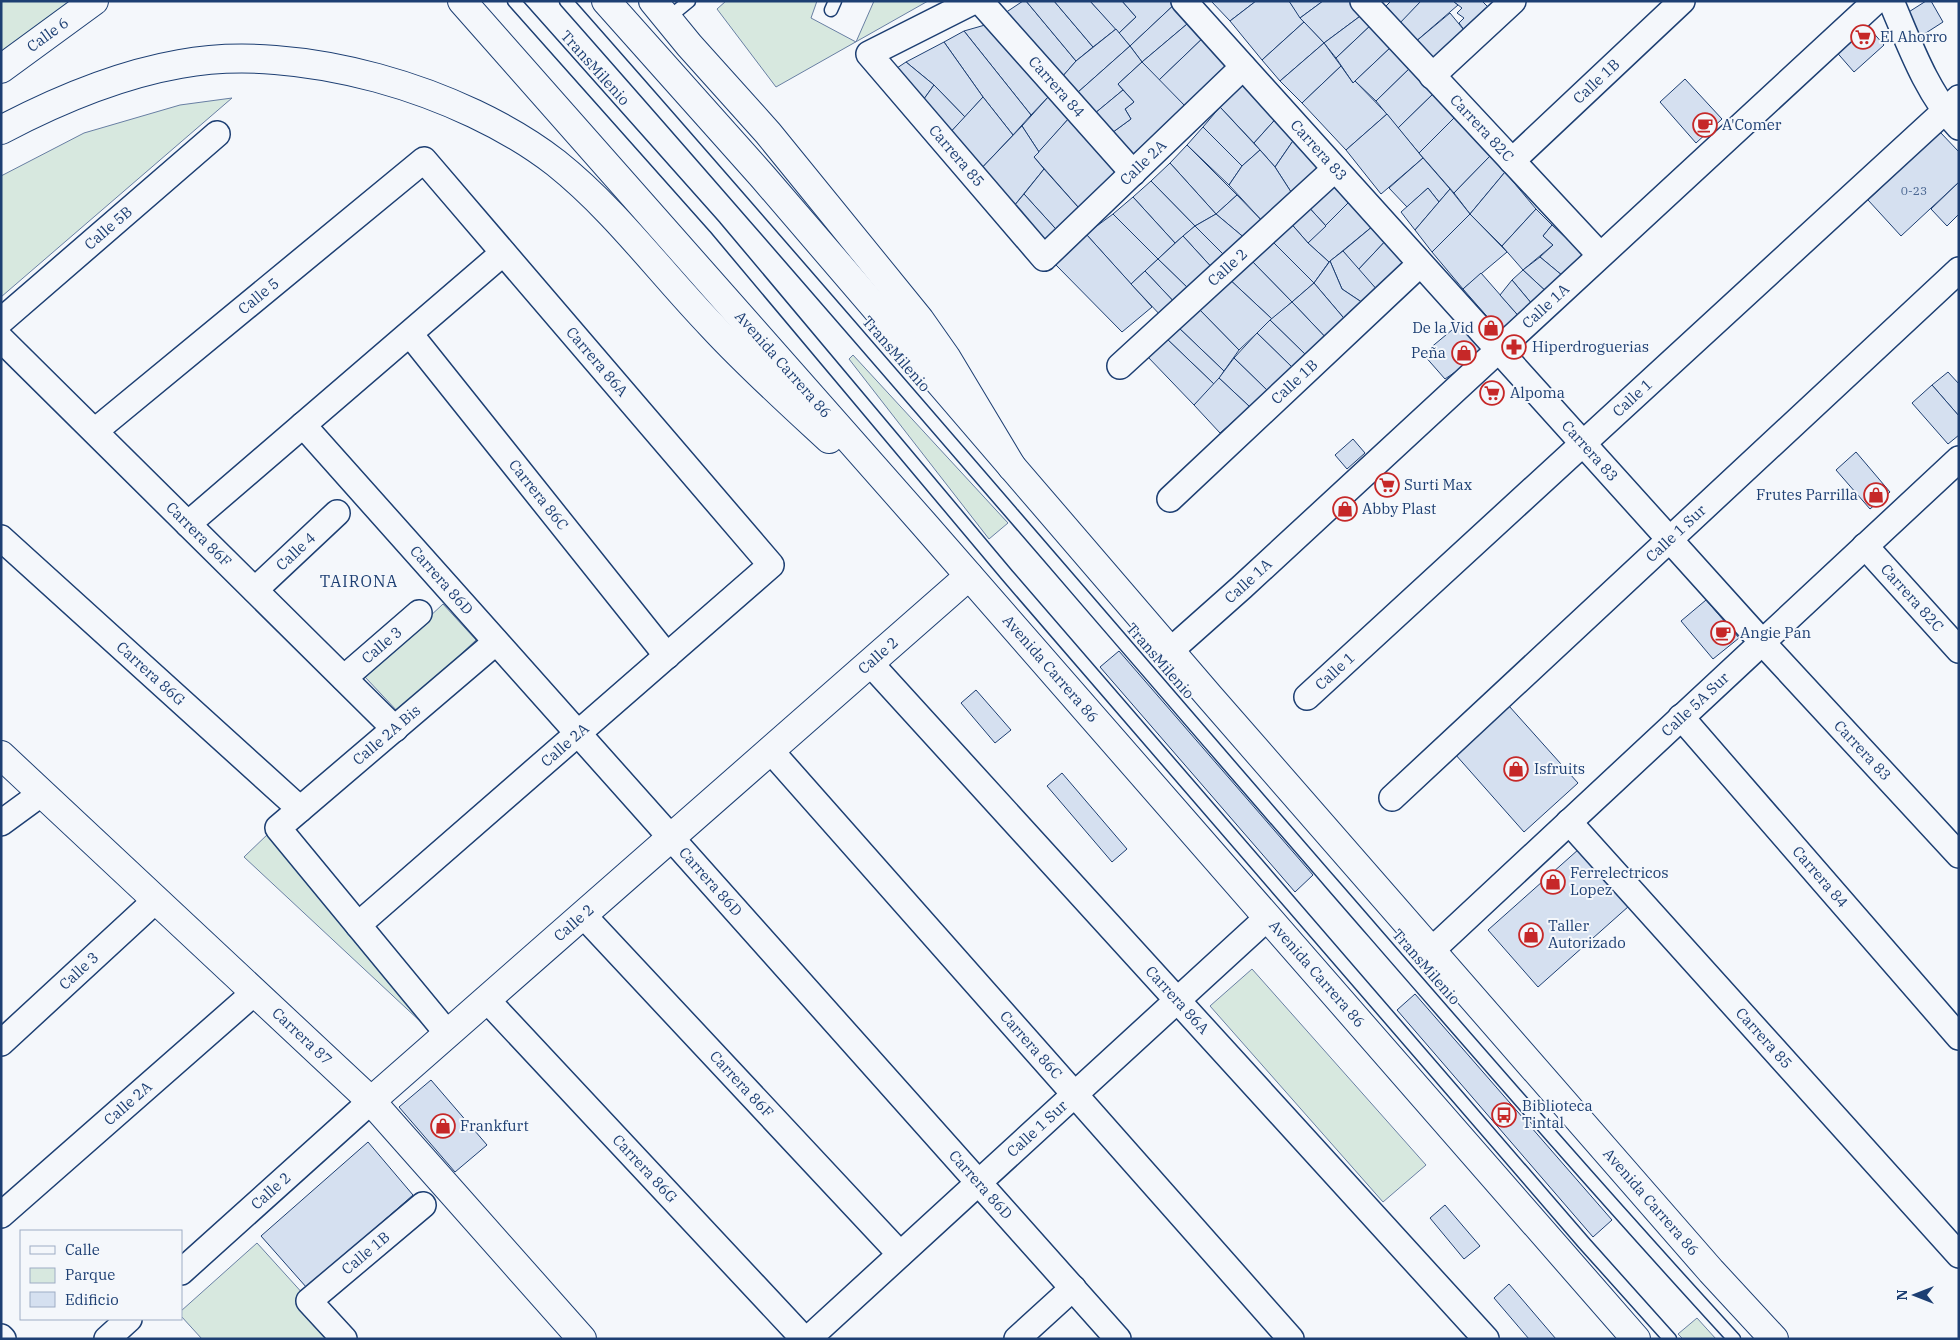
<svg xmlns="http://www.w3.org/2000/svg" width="1960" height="1340" font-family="'IBM Plex Serif',serif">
<rect width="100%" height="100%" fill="#f4f7fb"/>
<g fill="#d7e8df" stroke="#687fa3">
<path d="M1 1H72L1 52Z"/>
<path d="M726 1H817L811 18 856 42 874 1H928L776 87 717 9Z"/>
<path d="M232 98 203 123 1 297V176L84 133 180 105Z"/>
<path d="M853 355 1008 523 989 539 849 359Z"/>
<path d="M443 604 476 640 399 713 365 677Z"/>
<path d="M270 832 422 1023 244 857Z"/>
<path d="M1252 969 1426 1165 1383 1202 1210 1006Z"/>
<path d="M257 1243 344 1339H202L181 1316V1311Z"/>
<path d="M1697 1318 1716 1339H1683L1678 1334Z"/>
</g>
<g fill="#d5e0f0" stroke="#1d3f73">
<path d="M1023 1H1026L1076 61 1062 77 1002 15Z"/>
<path d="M1026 1H1054L1093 47 1076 61Z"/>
<path d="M1054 1H1090L1116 29 1093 47Z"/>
<path d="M1090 1H1122L1136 17 1119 33Z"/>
<path d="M1122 1H1178L1130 46 1119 33 1136 17Z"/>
<path d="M1178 1 1193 19 1142 62 1130 46Z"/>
<path d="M1211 1H1256L1230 21Z"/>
<path d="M1256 1H1289L1304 22 1262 60 1230 21Z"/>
<path d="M1289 1H1323L1300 18Z"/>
<path d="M1323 1H1352L1363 14 1324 43 1300 18Z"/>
<path d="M1391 1H1421L1401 23 1386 6Z"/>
<path d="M1421 1H1453L1458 5 1414 43 1397 26Z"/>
<path d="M1453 1H1482L1492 11 1468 35 1459 23 1464 18 1457 13 1462 8Z"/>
<path d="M1926 1H1931L1943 22 1918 38 1904 15Z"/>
<path d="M1450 13 1468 35 1434 69 1414 43Z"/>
<path d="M1363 14 1372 24 1336 58 1324 43Z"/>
<path d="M1193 19 1206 35 1158 81 1142 62Z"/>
<path d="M1863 21 1884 45 1854 72 1833 48Z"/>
<path d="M1304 22 1324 43 1280 81 1262 60Z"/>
<path d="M1372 24 1391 47 1353 83 1336 58Z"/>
<path d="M985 25 1050 95 1031 115 964 31Z"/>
<path d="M1116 29 1130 46 1077 93 1062 77 1076 61Z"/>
<path d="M964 31 1031 115 1013 135 983 97 944 42Z"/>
<path d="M1206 35 1232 62 1188 109 1158 81Z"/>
<path d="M944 42 983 97 965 117 934 85 906 62Z"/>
<path d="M1324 43 1341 66 1302 103 1280 81Z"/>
<path d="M1130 46 1142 62 1118 84 1123 90 1094 114 1077 93Z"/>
<path d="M1391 47 1411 67 1376 101 1355 81Z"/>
<path d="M906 62 934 85 921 103 891 72Z"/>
<path d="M1142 62 1188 109 1138 168 1109 135 1131 119 1125 109 1134 102 1118 84Z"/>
<path d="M1341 66 1353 83 1355 81 1387 114 1346 150 1302 103Z"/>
<path d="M1411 67 1434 93 1398 128 1376 101Z"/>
<path d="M1685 79 1722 119 1696 143 1660 102Z"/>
<path d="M1247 80 1281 113 1254 143 1220 107Z"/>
<path d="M934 85 965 117 946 137 921 103Z"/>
<path d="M1123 90 1134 102 1125 109 1131 119 1109 135 1094 114Z"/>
<path d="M1434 93 1456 116 1419 153 1398 128Z"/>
<path d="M1050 95 1070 117 1039 152 1022 126Z"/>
<path d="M983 97 1013 135 976 174 946 137Z"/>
<path d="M1220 107 1260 150 1242 166 1203 127Z"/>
<path d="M1281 113 1297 135 1275 167 1254 143Z"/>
<path d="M1387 114 1423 158 1381 194 1346 150Z"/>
<path d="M1456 116 1490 156 1454 193 1419 153Z"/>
<path d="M1070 117 1093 137 1089 143 1122 177 1086 216 1034 157Z"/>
<path d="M1022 126 1039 152 1034 157 1044 169 1009 212 976 174Z"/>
<path d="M1203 127 1242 166 1229 185 1187 145Z"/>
<path d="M1940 132 1959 152V182L1901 236 1868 200Z"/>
<path d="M1297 135 1325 165 1293 195 1275 167Z"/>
<path d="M1187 145 1237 195 1216 214 1170 163Z"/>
<path d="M1260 150 1275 167 1293 195 1265 224 1229 185 1242 166Z"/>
<path d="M1490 156 1505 172 1470 214 1454 193Z"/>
<path d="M1423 158 1450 189 1439 202 1428 188 1407 207 1389 188Z"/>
<path d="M1170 163 1216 214 1195 226 1151 181Z"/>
<path d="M1044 169 1086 216 1064 238 1024 194Z"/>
<path d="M1505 172 1536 209 1502 246 1470 214Z"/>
<path d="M1338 175 1356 195 1326 226 1304 202Z"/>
<path d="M1151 181 1195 226 1175 243 1133 197Z"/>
<path d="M1959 182V214L1947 226 1931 209Z"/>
<path d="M1428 188 1439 202 1415 230 1401 212Z"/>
<path d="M1450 189 1470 214 1432 252 1415 230Z"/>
<path d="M1024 194 1064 238 1045 254 1009 212Z"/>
<path d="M1237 195 1265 224 1247 240 1216 214Z"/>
<path d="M1356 195 1379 221 1329 262 1308 243Z"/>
<path d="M1133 197 1175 243 1158 259 1113 214Z"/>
<path d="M1304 202 1326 226 1308 243 1288 220Z"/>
<path d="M1536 209 1552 225 1543 236 1553 245 1523 270 1502 246Z"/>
<path d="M1113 214 1158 259 1131 284 1086 234Z"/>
<path d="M1216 214 1247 240 1227 258 1195 226Z"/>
<path d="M1470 214 1507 252 1463 289 1432 252Z"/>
<path d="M1288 220 1308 243 1329 262 1314 283 1269 238Z"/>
<path d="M1379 221 1391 235 1358 270 1343 251Z"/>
<path d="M1552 225 1592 262 1569 281 1540 257 1553 245 1543 236Z"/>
<path d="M1195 226 1227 258 1215 271 1183 236Z"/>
<path d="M1086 234 1152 307 1122 332 1055 264Z"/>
<path d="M1391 235 1414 259 1379 292 1358 270Z"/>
<path d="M1183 236 1215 271 1192 292 1158 259Z"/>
<path d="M1269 238 1314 283 1292 302 1249 258Z"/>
<path d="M1343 251 1379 292 1369 307 1342 289 1330 261Z"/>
<path d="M1540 257 1569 281 1550 295 1523 270Z"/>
<path d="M1249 258 1292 302 1272 319 1227 277Z"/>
<path d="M1158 259 1192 292 1177 305 1145 271Z"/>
<path d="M1330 261 1342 289 1369 307 1348 323 1314 283Z"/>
<path d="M1523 270 1550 295 1537 310 1512 280Z"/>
<path d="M1145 271 1177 305 1163 318 1131 284Z"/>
<path d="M1481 273 1523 321 1505 337 1463 289Z"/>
<path d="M1227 277 1272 319 1239 350 1197 307Z"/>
<path d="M1512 280 1537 310 1523 321 1500 295Z"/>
<path d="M1314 283 1348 323 1329 341 1292 302Z"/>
<path d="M1292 302 1329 341 1308 357 1270 320Z"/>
<path d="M1197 307 1239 350 1224 371 1179 328Z"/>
<path d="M1270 320 1308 357 1294 369 1257 333Z"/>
<path d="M1464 320 1486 347 1474 359 1445 379 1423 354Z"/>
<path d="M1179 328 1224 371 1215 385 1166 338Z"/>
<path d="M1257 333 1294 369 1269 392 1234 358Z"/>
<path d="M1166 338 1215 385 1194 405 1146 355Z"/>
<path d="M1234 358 1269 392 1250 407 1219 378Z"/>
<path d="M1948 372 1959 384V416L1932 385Z"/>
<path d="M1219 378 1250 407 1220 433 1194 405Z"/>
<path d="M1932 385 1959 416V435L1948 444 1912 403Z"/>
<path d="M1353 439 1365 453 1347 469 1335 455Z"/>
<path d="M1856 452 1890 492 1870 509 1836 470Z"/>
<path d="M1706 600 1739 638 1713 659 1681 621Z"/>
<path d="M1119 651 1313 875 1295 892 1100 667Z"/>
<path d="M976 690 1011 730 995 743 961 703Z"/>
<path d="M1509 706 1578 783 1524 832 1455 754Z"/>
<path d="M1062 773 1127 849 1112 862 1047 786Z"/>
<path d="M1579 849 1629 906 1538 987 1488 930Z"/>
<path d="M1415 994 1612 1220 1593 1237 1397 1010Z"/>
<path d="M431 1080 487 1145 455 1172 399 1107Z"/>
<path d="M368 1142 413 1195 307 1288 261 1236Z"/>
<path d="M1445 1205 1480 1246 1464 1259 1430 1218Z"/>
<path d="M1509 1284 1556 1339H1529L1494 1298Z"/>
</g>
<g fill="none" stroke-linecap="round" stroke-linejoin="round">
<g stroke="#1d3f73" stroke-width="15">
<g id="service">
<path d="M514 1 715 227 1007 575 1584 1243 1670 1339"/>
<path d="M566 1C824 293 1077 590 1332 884 1465 1037 1597 1190 1734 1339"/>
<path d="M831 10 835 1"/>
<path d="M667 19 689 1"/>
</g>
</g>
<g stroke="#1d3f73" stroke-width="28">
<g id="minor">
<path id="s1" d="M974 1 869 54 1044 258 1243 67"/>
<path id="s2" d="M980 1 1133 173"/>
<path id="s3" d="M1184 1 1762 642 1959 855"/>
<path id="s4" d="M1363 1 1600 255"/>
<path d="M1891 1C1909 43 1927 94 1959 127"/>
<path d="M1432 76 1513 1"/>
<path id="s5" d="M1512 161 1682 1"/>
<path id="s6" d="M1 321 217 134"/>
<path id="s7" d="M410 334 667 656"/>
<path id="s8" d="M1 339 395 729"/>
<path id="s9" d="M1120 366 1335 169"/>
<path id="s10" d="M303 425 1118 1339"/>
<path id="s11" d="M95 431 424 160 771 565 358 925"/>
<path id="s12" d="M1170 499 1420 264"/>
<path d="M188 524 503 253"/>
<path id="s13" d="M1 538 300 809"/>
<path id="s14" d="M1865 546 1959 650"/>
<path id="s15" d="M255 590 337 513"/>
<path id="s16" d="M1170 651 1242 587 1876 1"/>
<path id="s17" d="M870 663 1486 1339"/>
<path id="s18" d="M344 678 419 613"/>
<path id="s19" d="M1307 697 1959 98"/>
<path id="s20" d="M1681 717 1959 1037"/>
<path id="s21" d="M770 750 1291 1339"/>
<path id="s22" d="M1392 798 1959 270"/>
<path id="s23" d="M1569 822 1959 1255"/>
<path d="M1 823 42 793"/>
<path id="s24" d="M583 915 900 1254"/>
<path id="s25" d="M1432 950 1959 459"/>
<path id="s26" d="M487 1000 804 1339"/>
<path id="s27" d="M448 1034 278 828 496 642"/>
<path id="s28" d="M1 1043 156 900"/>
<path id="s29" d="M1 1215 255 992"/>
<path id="s30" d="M181 1272 371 1101"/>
<path d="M1 1337 3 1339"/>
<path d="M107 1339 129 1319"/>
<path id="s31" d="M344 1339 309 1301 423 1205"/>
<path id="s32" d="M808 1339 1267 918"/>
<path d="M1017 1339 1073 1288"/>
</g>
</g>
<g stroke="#1d3f73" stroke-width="30">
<g id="tertiary">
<path id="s33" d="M1 69 94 1"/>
<path id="s34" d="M1 755 371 1101 582 1339"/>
<path id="s35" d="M371 1101 969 576"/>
</g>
</g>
<g stroke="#1d3f73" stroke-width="30">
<g id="primary">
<path id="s36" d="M462 1 923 523 1636 1339"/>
<path id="s37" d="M606 1 763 177 1209 696 1711 1271 1774 1339"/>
<path d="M1 130C58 100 117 75 180 64 298 42 462 90 556 163 615 210 660 272 712 326 749 366 789 402 829 439"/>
</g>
</g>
<g stroke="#1d3f73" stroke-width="30">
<path id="trunk" d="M653 1 689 45 768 133 920 320 946 357 1012 467"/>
</g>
<use href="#service" stroke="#f4f7fb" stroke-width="12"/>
<use href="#minor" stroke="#f4f7fb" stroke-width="25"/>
<use href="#tertiary" stroke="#f4f7fb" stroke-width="28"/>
<use href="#primary" stroke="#f4f7fb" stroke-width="28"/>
<use href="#trunk" stroke="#f4f7fb" stroke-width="28"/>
</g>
<defs>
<g id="supermarket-ring" transform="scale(1.25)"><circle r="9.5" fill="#f4f7fb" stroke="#c62828" stroke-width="1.5"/><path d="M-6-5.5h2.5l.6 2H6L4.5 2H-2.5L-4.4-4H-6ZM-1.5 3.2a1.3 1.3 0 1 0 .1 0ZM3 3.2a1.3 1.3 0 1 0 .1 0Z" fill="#c62828"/></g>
<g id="cafe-ring" transform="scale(1.25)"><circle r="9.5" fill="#f4f7fb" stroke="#c62828" stroke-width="1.5"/><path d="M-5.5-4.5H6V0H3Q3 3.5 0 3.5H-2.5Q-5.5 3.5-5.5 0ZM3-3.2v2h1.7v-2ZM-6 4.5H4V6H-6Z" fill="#c62828"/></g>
<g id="shop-ring" transform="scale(1.25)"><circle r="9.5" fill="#f4f7fb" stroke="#c62828" stroke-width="1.5"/><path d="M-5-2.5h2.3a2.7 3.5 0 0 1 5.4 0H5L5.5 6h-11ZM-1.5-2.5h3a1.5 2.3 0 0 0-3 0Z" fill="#c62828"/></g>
<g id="pharmacy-ring" transform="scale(1.25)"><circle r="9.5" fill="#f4f7fb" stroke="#c62828" stroke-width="1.5"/><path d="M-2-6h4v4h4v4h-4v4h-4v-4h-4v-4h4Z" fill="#c62828"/></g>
<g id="bus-ring" transform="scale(1.25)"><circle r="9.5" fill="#f4f7fb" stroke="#c62828" stroke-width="1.5"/><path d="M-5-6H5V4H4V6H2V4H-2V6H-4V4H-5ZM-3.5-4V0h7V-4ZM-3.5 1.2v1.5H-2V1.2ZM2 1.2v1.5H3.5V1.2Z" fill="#c62828"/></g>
</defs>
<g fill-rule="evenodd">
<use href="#supermarket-ring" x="1863" y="37"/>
<use href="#cafe-ring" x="1705" y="125"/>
<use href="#shop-ring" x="1491" y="328"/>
<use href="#pharmacy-ring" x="1514" y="347"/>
<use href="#shop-ring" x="1464" y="353"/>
<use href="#supermarket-ring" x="1492" y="393"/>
<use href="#supermarket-ring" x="1387" y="485"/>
<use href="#shop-ring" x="1876" y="495"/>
<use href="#shop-ring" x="1345" y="509"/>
<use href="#cafe-ring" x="1723" y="633"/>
<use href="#shop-ring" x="1516" y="769"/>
<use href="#shop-ring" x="1553" y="882"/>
<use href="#shop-ring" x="1531" y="935"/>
<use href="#bus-ring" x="1504" y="1115"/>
<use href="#shop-ring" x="443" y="1126"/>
</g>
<g text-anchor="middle" stroke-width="4" stroke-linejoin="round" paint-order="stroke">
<g font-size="12" fill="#4b6792">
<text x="1914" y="195">0-23</text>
</g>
<g font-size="15" fill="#1d3f73" stroke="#f4f7fb">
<text dy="5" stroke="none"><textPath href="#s33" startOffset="58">Calle 6</textPath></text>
<text transform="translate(595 68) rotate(48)" y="5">TransMilenio</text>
<text dy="5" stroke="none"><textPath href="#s5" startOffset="116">Calle 1B</textPath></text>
<text dy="5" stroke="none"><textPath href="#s2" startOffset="115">Carrera 84</textPath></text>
<text dy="5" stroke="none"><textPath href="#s4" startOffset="174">Carrera 82C</textPath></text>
<text dy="5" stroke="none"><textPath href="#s3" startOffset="201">Carrera 83</textPath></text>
<text dy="5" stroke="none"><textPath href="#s1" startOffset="252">Carrera 85</textPath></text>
<text dy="5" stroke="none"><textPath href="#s1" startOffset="524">Calle 2A</textPath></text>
<text dy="5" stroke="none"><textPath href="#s6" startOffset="142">Calle 5B</textPath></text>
<text dy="5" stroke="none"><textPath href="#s9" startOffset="146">Calle 2</textPath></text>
<text dy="5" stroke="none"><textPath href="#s11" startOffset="212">Calle 5</textPath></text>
<text dy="5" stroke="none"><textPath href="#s16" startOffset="510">Calle 1A</textPath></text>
<text transform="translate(896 354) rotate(49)" y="5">TransMilenio</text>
<text dy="5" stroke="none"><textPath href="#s11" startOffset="692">Carrera 86A</textPath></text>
<text dy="5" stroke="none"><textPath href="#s36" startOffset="485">Avenida Carrera 86</textPath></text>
<text dy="5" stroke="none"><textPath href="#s12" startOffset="171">Calle 1B</textPath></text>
<text dy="5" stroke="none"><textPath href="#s19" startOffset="442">Calle 1</textPath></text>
<text dy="5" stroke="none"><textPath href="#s3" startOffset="606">Carrera 83</textPath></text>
<text dy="5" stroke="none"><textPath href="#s7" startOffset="206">Carrera 86C</textPath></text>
<text dy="5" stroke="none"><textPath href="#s8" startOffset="278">Carrera 86F</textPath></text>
<text dy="5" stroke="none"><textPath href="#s22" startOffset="388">Calle 1 Sur</textPath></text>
<text dy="5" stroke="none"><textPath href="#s15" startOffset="56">Calle 4</textPath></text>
<text dy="5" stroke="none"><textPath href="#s10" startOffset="208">Carrera 86D</textPath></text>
<text dy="5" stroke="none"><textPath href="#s16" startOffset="105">Calle 1A</textPath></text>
<text dy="5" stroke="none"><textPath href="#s14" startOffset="70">Carrera 82C</textPath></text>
<text dy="5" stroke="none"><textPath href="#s18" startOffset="50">Calle 3</textPath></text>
<text dy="5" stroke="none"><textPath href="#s35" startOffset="675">Calle 2</textPath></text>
<text transform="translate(1160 661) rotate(49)" y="5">TransMilenio</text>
<text dy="5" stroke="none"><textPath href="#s36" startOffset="890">Avenida Carrera 86</textPath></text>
<text dy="5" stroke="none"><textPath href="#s19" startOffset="38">Calle 1</textPath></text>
<text dy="5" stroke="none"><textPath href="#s13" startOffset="202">Carrera 86G</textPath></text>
<text dy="5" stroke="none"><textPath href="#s25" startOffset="360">Calle 5A Sur</textPath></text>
<text dy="5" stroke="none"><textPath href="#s27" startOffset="410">Calle 2A Bis</textPath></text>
<text transform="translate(565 745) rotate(-41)" y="5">Calle 2A</text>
<text dy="5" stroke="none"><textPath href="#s3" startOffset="1011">Carrera 83</textPath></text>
<text dy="5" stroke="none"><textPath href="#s20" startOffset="212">Carrera 84</textPath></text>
<text dy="5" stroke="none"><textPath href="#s10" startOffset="612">Carrera 86D</textPath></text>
<text dy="5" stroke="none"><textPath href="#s35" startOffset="270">Calle 2</textPath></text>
<text transform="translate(1426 967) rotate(49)" y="5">TransMilenio</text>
<text dy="5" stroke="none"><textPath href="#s28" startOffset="106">Calle 3</textPath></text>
<text dy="5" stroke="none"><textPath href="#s36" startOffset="1295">Avenida Carrera 86</textPath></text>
<text dy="5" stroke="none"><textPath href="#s17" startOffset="456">Carrera 86A</textPath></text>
<text dy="5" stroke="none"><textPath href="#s34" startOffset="412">Carrera 87</textPath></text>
<text dy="5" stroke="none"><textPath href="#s23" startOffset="291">Carrera 85</textPath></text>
<text dy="5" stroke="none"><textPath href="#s21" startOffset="394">Carrera 86C</textPath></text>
<text dy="5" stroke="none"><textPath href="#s24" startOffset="232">Carrera 86F</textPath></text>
<text dy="5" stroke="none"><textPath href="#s29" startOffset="169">Calle 2A</textPath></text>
<text dy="5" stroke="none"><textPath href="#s32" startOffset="311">Calle 1 Sur</textPath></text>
<text dy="5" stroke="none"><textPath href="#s26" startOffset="231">Carrera 86G</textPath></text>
<text dy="5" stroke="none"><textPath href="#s10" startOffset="1018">Carrera 86D</textPath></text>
<text dy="5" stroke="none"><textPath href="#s30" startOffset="121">Calle 2</textPath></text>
<text dy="5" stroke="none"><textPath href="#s37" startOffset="1592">Avenida Carrera 86</textPath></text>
<text dy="5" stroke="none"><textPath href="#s31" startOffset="126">Calle 1B</textPath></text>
</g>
<g font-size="15" fill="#1d3f73" stroke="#f4f7fb" text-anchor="start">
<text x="1880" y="42">El Ahorro</text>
<text x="1722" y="130">A'Comer</text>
<text x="1474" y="333" text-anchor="end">De la Vid</text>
<text x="1532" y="352">Hiperdroguerias</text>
<text x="1446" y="358" text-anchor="end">Peña</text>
<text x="1510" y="398">Alpoma</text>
<text x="1404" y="490">Surti Max</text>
<text x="1858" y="500" text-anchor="end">Frutes Parrilla</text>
<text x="1362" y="514">Abby Plast</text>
<text x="1740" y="638">Angie Pan</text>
<text x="1534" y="774">Isfruits</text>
<text x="1570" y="878">Ferrelectricos<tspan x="1570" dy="17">Lopez</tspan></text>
<text x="1548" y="931">Taller<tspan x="1548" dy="17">Autorizado</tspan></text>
<text x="1522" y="1111">Biblioteca<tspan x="1522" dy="17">Tintal</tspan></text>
<text x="460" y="1131">Frankfurt</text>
</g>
<g font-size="16" letter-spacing="1" fill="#1d3f73" stroke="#f4f7fb">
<text x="359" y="587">TAIRONA</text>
</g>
</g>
<rect width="1960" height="1340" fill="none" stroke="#1d3f73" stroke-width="5"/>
<rect x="20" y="1230" width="162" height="90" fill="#f4f7fb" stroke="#9eadc5"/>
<rect x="30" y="1246" width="25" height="8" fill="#f4f7fb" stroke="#9eadc5"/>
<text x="65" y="1255" font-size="15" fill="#1d3f73">Calle</text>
<rect x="30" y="1268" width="25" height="15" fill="#d7e8df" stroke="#9eadc5"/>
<text x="65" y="1280" font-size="15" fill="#1d3f73">Parque</text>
<rect x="30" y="1292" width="25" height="15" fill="#d5e0f0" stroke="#9eadc5"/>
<text x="65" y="1305" font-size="15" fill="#1d3f73">Edificio</text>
<g transform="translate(1915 1295) rotate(270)" stroke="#f4f7fb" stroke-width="4" paint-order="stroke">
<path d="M0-4L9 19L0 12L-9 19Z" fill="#1d3f73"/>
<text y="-8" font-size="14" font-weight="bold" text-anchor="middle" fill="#1d3f73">N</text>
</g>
</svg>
